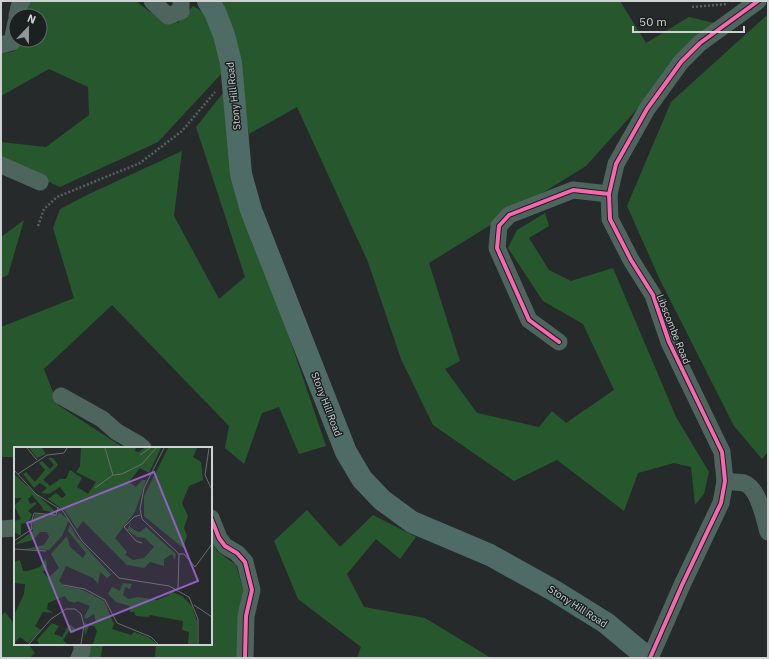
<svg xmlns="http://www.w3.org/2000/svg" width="769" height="659" font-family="'IBM Plex Sans',sans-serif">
<rect width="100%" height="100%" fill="#262a2a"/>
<g fill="#27582d">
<path d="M31 1H136L149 11 178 23 193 6 208 15 223 72 158 142 60 187 1 160V142L46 147 89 115 88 87 49 69 1 96V54L15 51 18 40H40V16H24L26 7Z"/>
<path d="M217 1H620L646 43 689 17 714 23 586 166 429 263 460 361 445 369 477 413 539 427 552 411 566 423 614 390 583 324 543 301 508 248 517 230 545 213 549 226 529 238 549 270 571 281 613 268 676 417 709 472 704 494 695 505 691 467 674 463 638 473 624 511 557 460 514 481 433 425 401 359 368 262 297 107 249 134 225 13Z"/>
<path d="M768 14V452L762 459 734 426 660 280 627 206 671 102Z"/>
<path d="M223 93 232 168 326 446 299 454 279 407 262 413 244 464 225 448 229 426 112 305 44 369 58 405 124 448H15V457H1V327L74 298 53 228 60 209 89 194 182 151 174 216 219 299 245 277 196 127Z"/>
<path d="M24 220 8 275 1 278V237Z"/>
<path d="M307 510 340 547 373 515 416 537 400 559 376 539 347 574 364 607 425 618 491 658H357L361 647 298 599 274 541Z"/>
<path d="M211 540 217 551 236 565 243 589 240 658H155L156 644H211Z"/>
<path d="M5 612 15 625V644H28L35 653 29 658 1 657V616Z"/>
<path d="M87 644H103L101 657 123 658H83Z"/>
</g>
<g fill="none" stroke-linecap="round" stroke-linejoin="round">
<g stroke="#55625f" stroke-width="2.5" stroke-dasharray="2 2" stroke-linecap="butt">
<path d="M692 7 728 4"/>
<path d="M38 226 44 209 57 197 140 163 182 131 215 92"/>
</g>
<g stroke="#4e655e" stroke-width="17">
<path d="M152 1 168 16 181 11V1"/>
<path d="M17 16 20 3 22 1"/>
<path d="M1 45 12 42 16 22"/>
<path d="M1 165 40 182"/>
<path d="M559 342 529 320 497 248 499 226 509 215 573 190 609 194"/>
<path d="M61 396 102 419 117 432 138 444 143 448"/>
<path d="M725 481C731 482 738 482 744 483 759 488 764 518 768 532"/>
<path d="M211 518 219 538 225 546 237 553 245 562 252 590 246 616 245 658"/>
<path d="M1 529 15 528"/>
<path d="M79 658 82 651V644"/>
<path d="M650 658 682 585 721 503 725 481 722 452 669 342 653 295 631 260 610 219 609 194 616 164 647 109 681 62 700 43 758 1"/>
</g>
<path stroke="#4e6c65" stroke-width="22" d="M208 1 215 12 224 35 231 63 241 174 251 210 346 452 362 479 382 500 412 522 490 555 553 590 606 623 648 658"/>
<g stroke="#1b2121" stroke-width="6">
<g id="cycleway">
<path d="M559 342 529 320 497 248 499 226 509 215 573 190 609 194"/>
<path d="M211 518 219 538 225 546 237 553 245 562 252 590 246 616 245 658"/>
<path d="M650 658 682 585 721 503 725 481 722 452 669 342 653 295 631 260 610 219 609 194 616 164 647 109 681 62 700 43 758 1"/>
</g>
</g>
<use href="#cycleway" stroke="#f766af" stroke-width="4"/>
</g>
<g text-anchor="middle" stroke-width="3" stroke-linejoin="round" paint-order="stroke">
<g font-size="10" fill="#cfd2d2" stroke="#1b2121">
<text transform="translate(233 96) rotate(-96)" y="4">Stony Hill Road</text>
<text transform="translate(674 329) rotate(68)" y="4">Libscombe Road</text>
<text transform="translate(327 404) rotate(69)" y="4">Stony Hill Road</text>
<text transform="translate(578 606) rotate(33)" y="4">Stony Hill Road</text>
</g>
</g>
<g transform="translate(14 447)">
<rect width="198" height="198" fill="#262a2a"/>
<path d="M15 1H28L32 7 23 11ZM67 1H122L121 4 125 5 130 1H147L135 26 126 21 115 35 122 40 128 33H132L121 65 101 91 113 105 111 108 119 113 130 111 140 100 131 91 123 90 113 83 117 75 116 80 122 84 126 85 132 80 162 107 161 113 158 107 150 112V119L136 115 130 121 113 118 69 74 63 82 51 64 34 52 42 46 48 51 52 48 46 40 35 47 27 46 33 41 26 36 20 41 9 27 12 25 21 35 31 23 25 16 28 14 36 22 40 18 34 11H39L44 18 29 33 36 39 46 32H52L56 23 68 31 63 40 74 47 82 35 62 25 66 19ZM154 1H183L179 10 187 15 189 33 175 39 168 56 174 69 170 81 173 89 169 101 130 69V49ZM0 27 41 64V66L28 63 29 61 18 48 14 52 16 57 22 55V57L14 64 18 67 15 75 7 77V89L0 85V74L7 72 0 59 8 51H0ZM45 65 55 73 48 89 35 103 11 102 30 98 35 90 33 85H26L19 93 0 98 19 84 18 76 21 67 44 68ZM56 77 62 89 97 128 93 131 86 125 84 137 79 131 52 119 45 134 50 139 69 143 90 154 100 177 98 182 117 188 120 185 134 190 143 197H79L83 184 80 179H75L71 189 70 175 74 178 82 175 80 167 72 172 70 170 76 159 63 154 61 156 54 154 51 149 34 156 33 162 40 166 29 165 21 179 27 183 14 196 6 190 0 196V168L10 147 11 137 0 136V115L6 113 9 124H14L26 120 32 111 33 121 29 125 34 131 45 121 37 107 53 89 56 100 69 111 72 106 54 84ZM109 136 118 137 116 142 111 140 109 148 114 152 124 150 143 153 155 148 156 144 168 149 178 159 183 174V197H174L175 185 168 183 169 174 136 168 135 170 122 169 120 165H116V159L102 155 94 147 98 140 106 144ZM38 176 45 179 40 187 48 190 55 177 62 182 60 186 55 184 49 193 53 197H25L23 193Z" fill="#27582d"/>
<path fill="none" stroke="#6a6d6d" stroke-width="1" d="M13 1 23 13M91 1 99 28M150 1 130 41 126 62 128 72 165 107 164 142M195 1 191 28 198 43M126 8 136 1M0 23 22 47 49 64 68 94 105 131 155 139 175 150 184 172V197M4 27 33 8 50 6 53 1M81 41 99 28 108 27 128 17 142 1M126 68 120 70 110 80 122 94 128 96M0 94 18 82 17 76 20 66 42 68 44 60M0 102 32 104M165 107H170L181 120 198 97M49 138 71 142 91 153 103 176 137 190 144 197M180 158 198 170M15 197 37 172 52 162H61L67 167 70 178 67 197"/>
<path fill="#945ec5" fill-opacity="0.15" stroke="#945ec5" stroke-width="2" d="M140 25 184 134 57 185 13 76Z"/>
<rect width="198" height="198" fill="none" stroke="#cfd2d2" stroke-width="2"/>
</g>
<rect width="769" height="659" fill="none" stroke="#cfd2d2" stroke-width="4"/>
<g transform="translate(28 28) rotate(22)"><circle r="19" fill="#1b2121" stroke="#636868"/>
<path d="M0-3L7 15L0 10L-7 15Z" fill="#949797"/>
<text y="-6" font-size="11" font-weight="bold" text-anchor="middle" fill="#cfd2d2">N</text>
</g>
<path d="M633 26v6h111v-6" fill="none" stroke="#cfd2d2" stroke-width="2"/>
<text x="639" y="26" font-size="12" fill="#cfd2d2" stroke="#1b2121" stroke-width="3" paint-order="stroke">50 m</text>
</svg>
